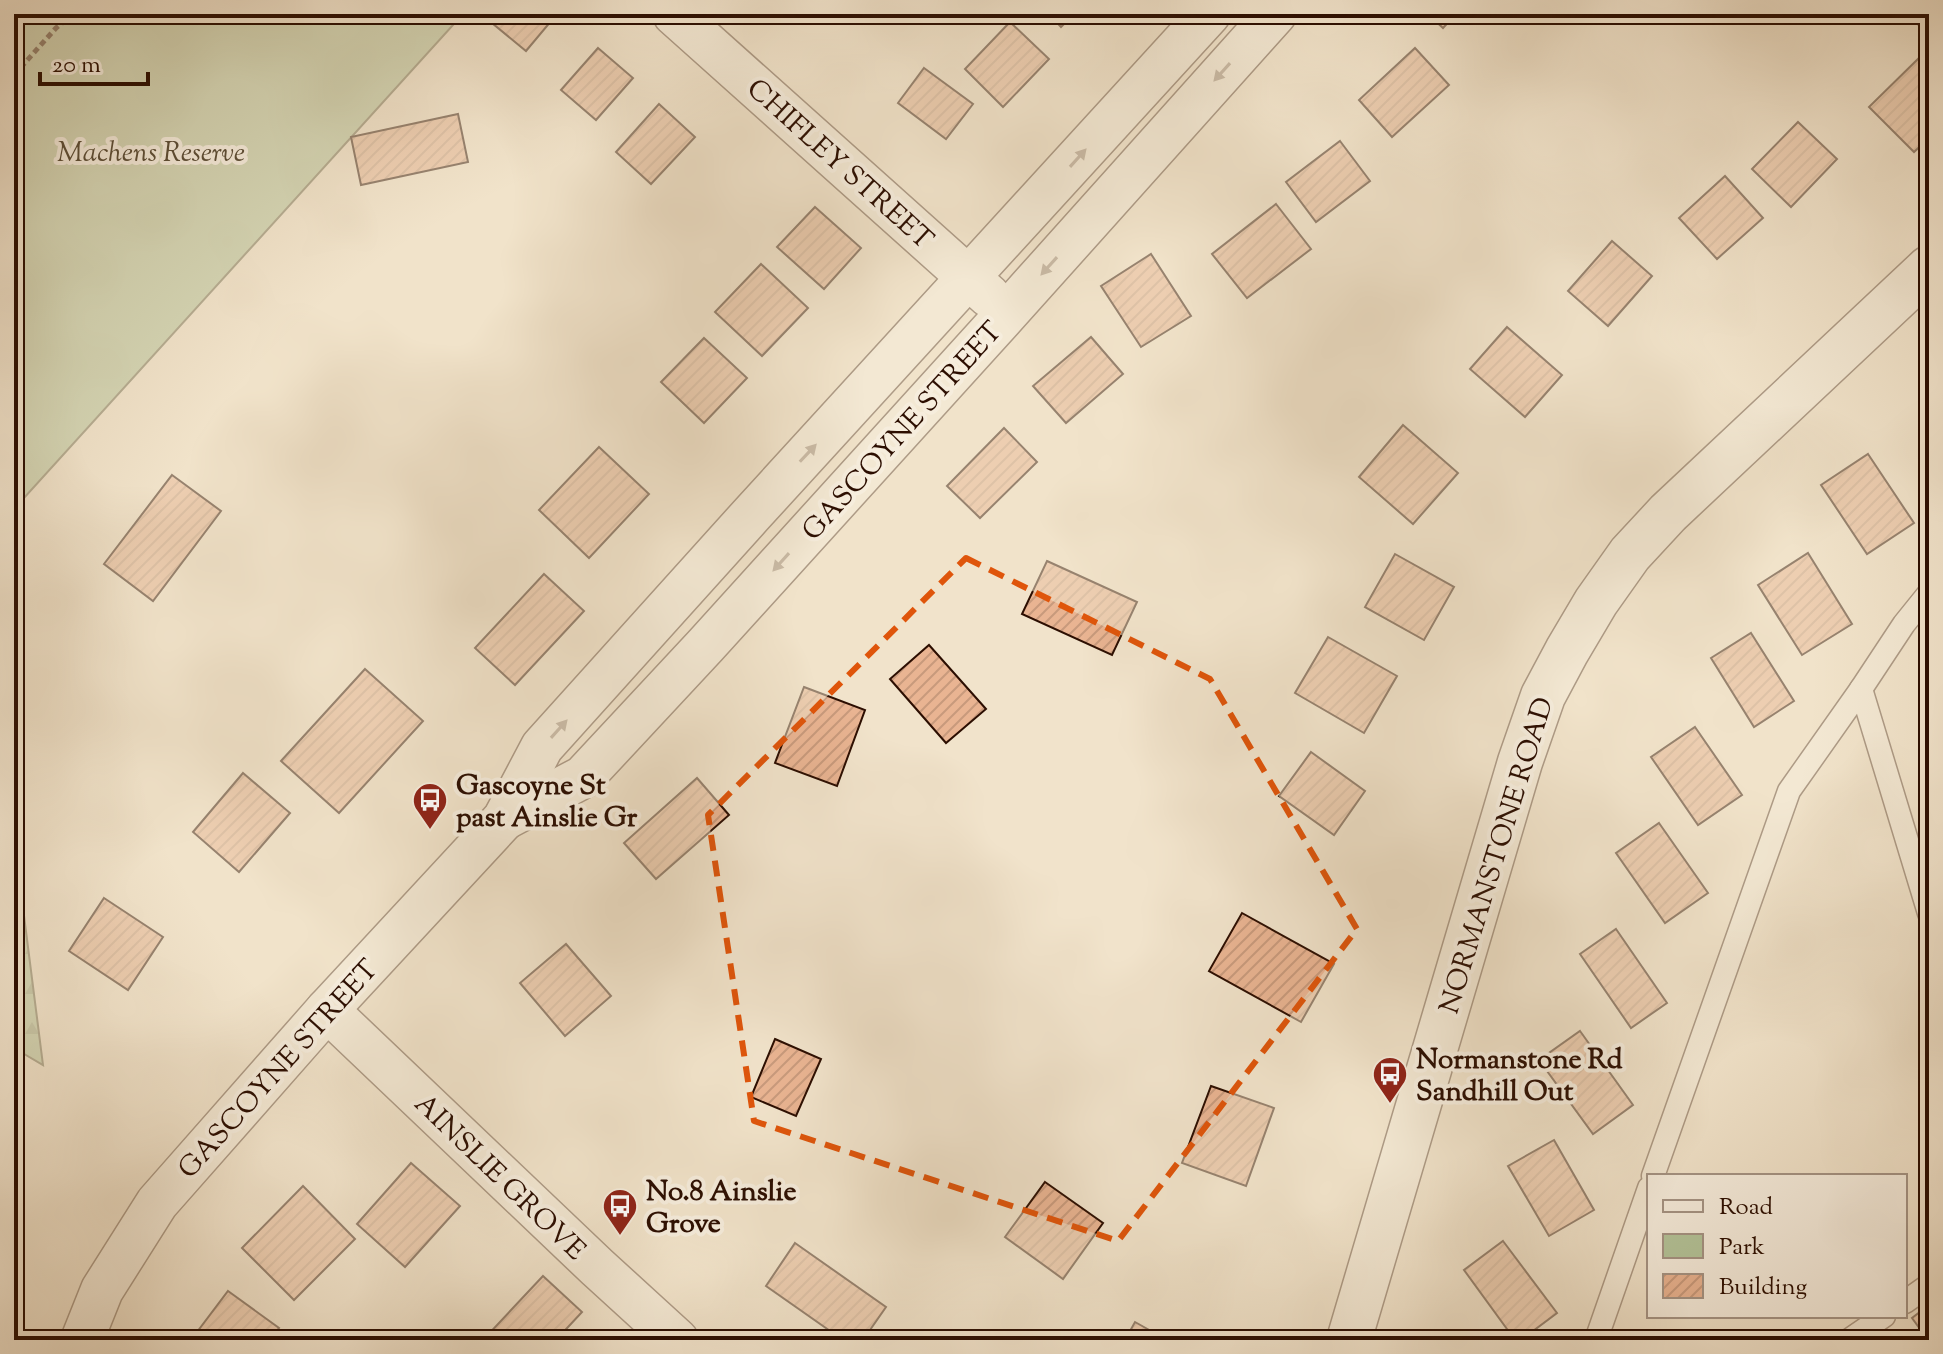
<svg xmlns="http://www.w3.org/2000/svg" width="1943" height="1354" font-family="'Sorts Mill Goudy',serif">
<defs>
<pattern id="forest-firs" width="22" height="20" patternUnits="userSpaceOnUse" patternTransform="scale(2)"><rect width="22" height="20" fill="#b4c59b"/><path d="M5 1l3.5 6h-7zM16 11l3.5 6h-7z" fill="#9ba884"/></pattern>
<pattern id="building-hatch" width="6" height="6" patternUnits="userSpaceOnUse" patternTransform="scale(2)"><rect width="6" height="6" fill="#e9b492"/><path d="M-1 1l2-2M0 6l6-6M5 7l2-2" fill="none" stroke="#c89a7c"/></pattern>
</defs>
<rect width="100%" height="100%" fill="#f1e3cb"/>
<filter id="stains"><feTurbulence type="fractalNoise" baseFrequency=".0025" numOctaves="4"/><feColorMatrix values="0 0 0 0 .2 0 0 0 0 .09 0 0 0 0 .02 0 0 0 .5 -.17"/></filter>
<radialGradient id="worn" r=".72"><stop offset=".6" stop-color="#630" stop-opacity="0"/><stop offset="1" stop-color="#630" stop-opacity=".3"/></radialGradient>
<path fill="url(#forest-firs)" stroke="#706a4e" stroke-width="2" d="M14 837 43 1065 14 1048Z"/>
<path fill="#b4c59b" stroke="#706a4e" stroke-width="2" d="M14 14H463L14 509Z"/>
<g fill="url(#building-hatch)" stroke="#2c0e01" stroke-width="2">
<path d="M481 14H557L526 51Z"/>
<path d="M1049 14H1074L1061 27Z"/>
<path d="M1428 14H1456L1443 28Z"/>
<path d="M1909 14H1929V25L1923 30Z"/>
<path d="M1010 22 1049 59 1003 107 965 69Z"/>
<path d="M598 48 633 78 596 120 561 90Z"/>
<path d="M1415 48 1449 85 1392 137 1359 100Z"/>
<path d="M1919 58 1929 68V138L1914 152 1869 107Z"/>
<path d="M924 68 973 104 946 139 898 103Z"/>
<path d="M659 104 695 137 651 184 616 152Z"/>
<path d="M458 114 468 162 361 185 351 137Z"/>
<path d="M1798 122 1837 159 1791 207 1752 169Z"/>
<path d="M1340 141 1370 181 1316 222 1286 182Z"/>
<path d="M1725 176 1763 218 1717 259 1679 218Z"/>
<path d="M1276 204 1311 249 1247 298 1212 254Z"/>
<path d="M815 207 861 248 824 289 777 247Z"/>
<path d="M1612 241 1652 276 1608 326 1568 291Z"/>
<path d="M1151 254 1191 316 1141 347 1101 286Z"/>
<path d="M761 264 808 308 762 356 715 312Z"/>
<path d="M1507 327 1562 375 1525 417 1470 369Z"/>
<path d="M1091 337 1123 374 1066 423 1033 386Z"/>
<path d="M704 338 747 378 704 423 661 382Z"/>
<path d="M1403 425 1458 473 1413 524 1359 477Z"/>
<path d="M1004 428 1037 462 980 518 947 486Z"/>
<path d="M599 447 649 494 589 558 539 510Z"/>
<path d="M1868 454 1914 523 1867 554 1821 485Z"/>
<path d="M172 475 221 511 153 601 104 564Z"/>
<path d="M1808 553 1852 624 1802 655 1758 585Z"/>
<path d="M1395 554 1454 587 1424 640 1365 607Z"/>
<path d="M1047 561 1137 602 1112 655 1022 614Z"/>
<path d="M544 574 584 611 515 685 475 648Z"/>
<path d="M1751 633 1794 701 1754 727 1711 658Z"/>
<path d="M1328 637 1397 676 1364 733 1295 693Z"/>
<path d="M929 645 986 709 946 743 890 679Z"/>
<path d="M365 669 423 721 339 813 281 761Z"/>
<path d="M804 687 865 710 837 786 775 763Z"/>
<path d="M1695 727 1742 795 1698 825 1651 757Z"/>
<path d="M1311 752 1365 791 1334 835 1279 796Z"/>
<path d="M243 773 290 813 239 872 193 832Z"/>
<path d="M697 778 729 815 656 879 624 843Z"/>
<path d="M1659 823 1708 893 1665 923 1616 853Z"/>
<path d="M104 898 163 937 128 990 69 951Z"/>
<path d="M1242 913 1334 964 1301 1022 1209 971Z"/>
<path d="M1616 929 1667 1003 1631 1028 1580 954Z"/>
<path d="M566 944 611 996 565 1036 520 983Z"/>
<path d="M1580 1031 1633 1105 1593 1134 1539 1060Z"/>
<path d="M775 1039 821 1059 796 1116 751 1097Z"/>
<path d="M1211 1086 1274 1108 1246 1186 1182 1163Z"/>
<path d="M1554 1140 1594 1210 1549 1236 1508 1166Z"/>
<path d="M411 1163 460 1206 405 1267 357 1224Z"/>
<path d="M1045 1182 1103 1223 1063 1279 1005 1237Z"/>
<path d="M303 1186 355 1239 294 1300 242 1248Z"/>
<path d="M1503 1241 1557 1313 1521 1340H1515L1464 1270Z"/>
<path d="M795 1243 886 1307 863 1340H843L766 1286Z"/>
<path d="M543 1276 582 1312 556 1340H483Z"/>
<path d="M228 1291 279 1328 270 1340H191Z"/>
<path d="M1929 1305V1340H1928L1912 1318Z"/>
<path d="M1135 1322 1167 1340H1125Z"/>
</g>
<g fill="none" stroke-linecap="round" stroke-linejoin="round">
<g stroke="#5d4334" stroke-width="25">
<g id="service">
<path d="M1861 689 1929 913"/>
<path d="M1653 1176 1789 791 1861 689 1904 624 1929 593"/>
<path d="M1905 1302 1929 1285"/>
<path d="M1596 1340 1649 1188"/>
<path d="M1849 1340 1884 1316"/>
</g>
</g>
<g stroke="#5d4334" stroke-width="45">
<g id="minor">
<path d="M674 14 989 296"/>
<path d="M504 819 583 777 706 645 1008 312 1275 14"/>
<path d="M327 1010 597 1267 677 1340"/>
<path d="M82 1340 102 1290 157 1203 327 1010 504 819 542 747 751 515 1209 14"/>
</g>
</g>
<g stroke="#5d4334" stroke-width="47">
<path id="tertiary" d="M1349 1340 1520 762 1543 696 1567 651 1596 602 1630 554 1668 513 1929 268"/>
</g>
<path stroke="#2c0e01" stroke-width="5" stroke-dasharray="6 4" stroke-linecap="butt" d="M14 75 56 28 73 14"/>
<use href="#service" stroke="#f6eddd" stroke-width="22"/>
<use href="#minor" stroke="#f6eddd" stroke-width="42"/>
<use href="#tertiary" stroke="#f6eddd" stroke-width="44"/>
</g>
<defs><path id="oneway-solid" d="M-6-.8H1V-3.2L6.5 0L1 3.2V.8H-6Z" transform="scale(2)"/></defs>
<g fill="#9b897a">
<use href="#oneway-solid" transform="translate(1222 72) rotate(132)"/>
<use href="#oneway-solid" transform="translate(1078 158) rotate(-48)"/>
<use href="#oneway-solid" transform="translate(1049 266) rotate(132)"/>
<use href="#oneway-solid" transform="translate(808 453) rotate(-47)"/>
<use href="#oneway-solid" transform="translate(781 562) rotate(132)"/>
<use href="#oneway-solid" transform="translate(559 729) rotate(-48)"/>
</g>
<path d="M0 0H1943V1354H0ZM966 558 1210 679 1357 929 1118 1241 754 1121 708 815Z" fill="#f1e3cb" fill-opacity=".55" fill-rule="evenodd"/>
<path fill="none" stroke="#df550b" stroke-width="6" stroke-dasharray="16 10" stroke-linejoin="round" d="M966 558 1210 679 1357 929 1118 1241 754 1121 708 815Z"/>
<defs>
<g id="bus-pin" transform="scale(1.8)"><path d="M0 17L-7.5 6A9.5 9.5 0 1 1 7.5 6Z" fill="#8f2418" stroke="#f6eddd"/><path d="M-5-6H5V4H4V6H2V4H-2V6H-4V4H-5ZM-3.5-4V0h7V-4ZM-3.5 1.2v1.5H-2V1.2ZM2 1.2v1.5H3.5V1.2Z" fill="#fff"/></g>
</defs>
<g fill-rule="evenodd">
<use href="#bus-pin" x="430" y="800"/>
<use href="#bus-pin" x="1390" y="1074"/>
<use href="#bus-pin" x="620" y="1206"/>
</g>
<g text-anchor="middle" stroke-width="8" stroke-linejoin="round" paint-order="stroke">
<g font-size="28" font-style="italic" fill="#5c4e37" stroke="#f6eddd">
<text x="151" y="161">Machens Reserve</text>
</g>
<g font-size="28" fill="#2c0e01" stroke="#f6eddd">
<text transform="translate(841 163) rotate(42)" y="10">CHIFLEY STREET</text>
<text transform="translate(901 430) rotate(-48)" y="10">GASCOYNE STREET</text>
<text transform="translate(1495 855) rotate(-73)" y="10">NORMANSTONE ROAD</text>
<text transform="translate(277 1068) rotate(-48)" y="10">GASCOYNE STREET</text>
<text transform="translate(501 1176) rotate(44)" y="10">AINSLIE GROVE</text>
</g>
<g font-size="28" font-weight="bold" fill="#2c0e01" stroke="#f6eddd" text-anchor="start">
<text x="456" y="794">Gascoyne St<tspan x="456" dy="32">past Ainslie Gr</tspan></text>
<text x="1416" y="1068">Normanstone Rd<tspan x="1416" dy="32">Sandhill Out</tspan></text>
<text x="646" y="1200">No.8 Ainslie<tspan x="646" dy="32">Grove</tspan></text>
</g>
</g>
<rect width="1943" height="1354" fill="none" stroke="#f1e3cb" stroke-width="48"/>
<rect x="16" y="16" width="1911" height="1322" fill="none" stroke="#2c0e01" stroke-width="4"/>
<rect x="24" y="24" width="1895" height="1306" fill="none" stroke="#2c0e01" stroke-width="2"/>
<rect x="1647" y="1174" width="260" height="144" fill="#f6eddd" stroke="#a59485" stroke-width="2"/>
<rect x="1663" y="1200" width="40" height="12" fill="#f6eddd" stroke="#a59485" stroke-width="2"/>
<text x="1719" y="1214" font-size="24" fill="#2c0e01">Road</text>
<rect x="1663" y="1234" width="40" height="24" fill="#b4c59b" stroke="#a59485" stroke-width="2"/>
<text x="1719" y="1254" font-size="24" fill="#2c0e01">Park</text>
<rect x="1663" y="1274" width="40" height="24" fill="url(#building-hatch)" stroke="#a59485" stroke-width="2"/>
<text x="1719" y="1294" font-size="24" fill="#2c0e01">Building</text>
<path d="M40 72v12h108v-12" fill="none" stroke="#2c0e01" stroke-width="4"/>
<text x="52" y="72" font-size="24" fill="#2c0e01" stroke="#f6eddd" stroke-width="6" paint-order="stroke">20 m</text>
<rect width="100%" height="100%" filter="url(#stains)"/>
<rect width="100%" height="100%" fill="url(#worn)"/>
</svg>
